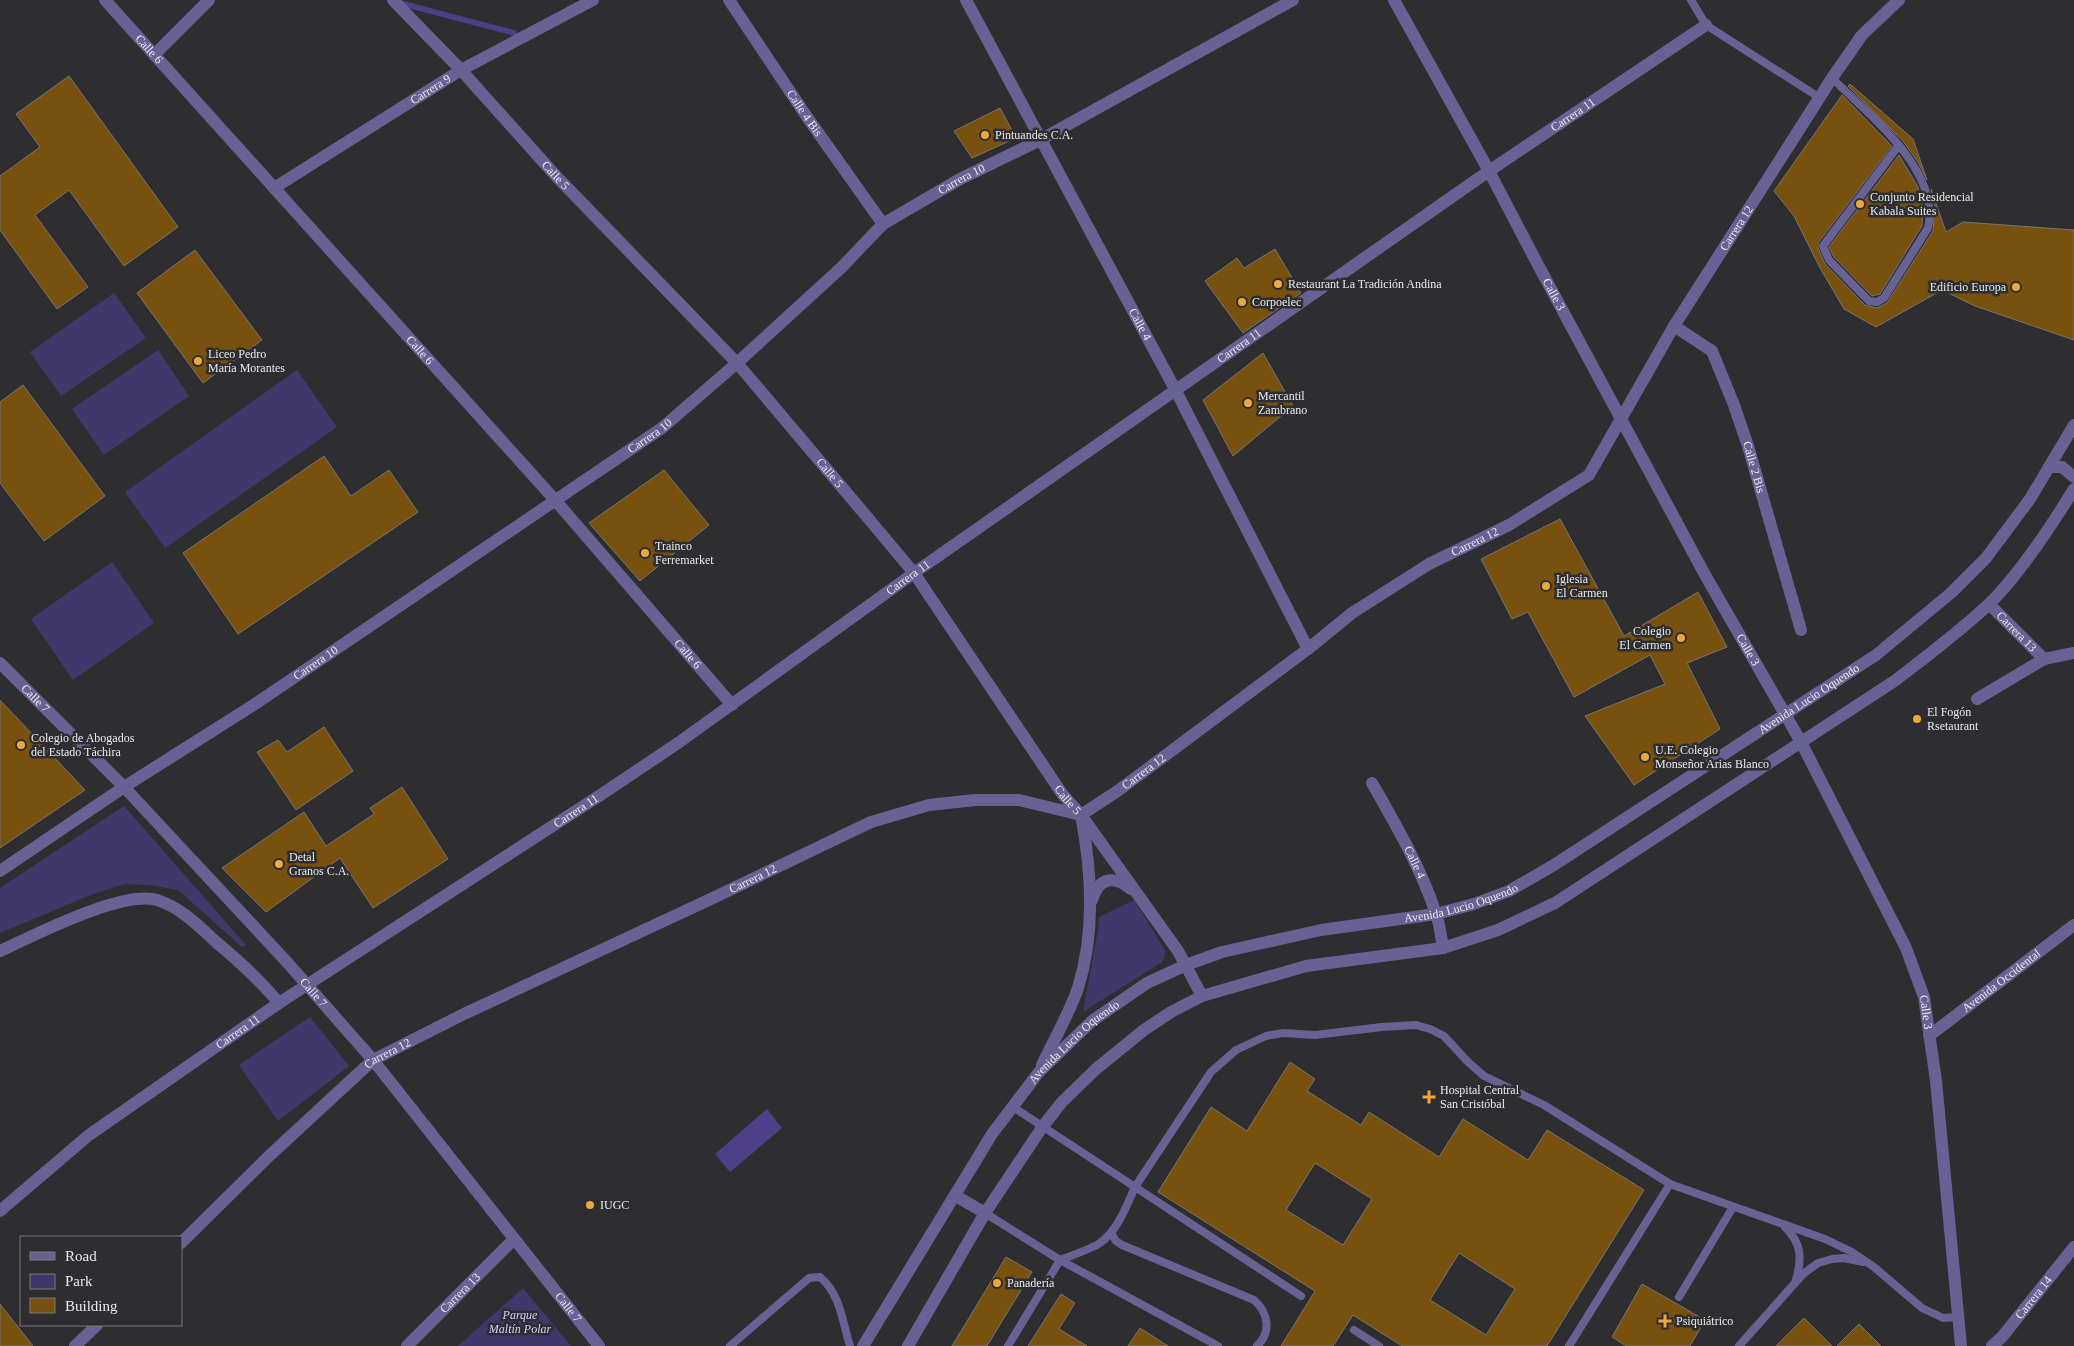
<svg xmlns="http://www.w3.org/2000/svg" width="2074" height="1346" font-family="'Times New Roman',serif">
<rect width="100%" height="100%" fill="#2e2e31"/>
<g fill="#40386a">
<path d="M114 293 146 338 61 396 30 352Z"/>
<path d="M158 350 189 396 104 455 72 409Z"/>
<path d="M297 370 337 427 165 548 125 492Z"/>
<path d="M112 562 154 623 73 680 31 619Z"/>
<path d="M124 806 246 945 242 947 178 890 149 885 124 884 93 894 0 933V888Z"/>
<path d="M1134 900 1166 952 1162 962 1083 1012 1098 930 1099 917Z"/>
<path d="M310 1017 349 1066 278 1121 239 1065Z"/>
<path d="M523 1288 571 1346H458Z"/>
</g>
<path fill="#4e4088" d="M767 1109 782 1128 730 1172 715 1154Z"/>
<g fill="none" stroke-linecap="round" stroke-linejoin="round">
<path stroke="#4e4088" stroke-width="5.5" d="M400 3 514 33"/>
</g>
<g fill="#78510f" stroke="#777471" fill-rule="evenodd">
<path d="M69 76 178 227 124 266 69 190 35 215 88 287 57 309 0 230V176L40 147 16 114Z"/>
<path d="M1850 84 1913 139 1927 180 1918 162 1903 141 1848 86Z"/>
<path d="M1842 95 1892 146 1818 243V248L1825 264 1865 305 1877 308 1887 303 1933 231 1935 206 1931 189 1946 232 1963 222 2074 230V340L1975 306 1942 290 1876 327 1844 309 1819 266 1794 216 1774 191Z"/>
<path d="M1000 108 1016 138 972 158 954 131Z"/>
<path d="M1899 155 1918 187 1923 207 1922 226 1880 294 1872 296 1834 257 1829 247Z"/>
<path d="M1275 249 1301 293 1243 333 1205 281 1237 258 1244 268Z"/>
<path d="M195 250 262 340 203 383 137 293Z"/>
<path d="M1263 353 1293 406 1233 456 1203 400Z"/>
<path d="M23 385 105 496 44 541 0 483V402Z"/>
<path d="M324 456 351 496 389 470 418 512 238 634 183 553Z"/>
<path d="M664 470 709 525 640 581 589 523Z"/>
<path d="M1560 519 1624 636 1698 592 1727 647 1687 663 1720 729 1634 785 1585 716 1665 684 1650 655 1574 697 1528 612 1512 619 1481 559Z"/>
<path d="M0 700 85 790 0 848Z"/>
<path d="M324 727 353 771 296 810 257 752 278 740 287 752Z"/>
<path d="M402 787 448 859 373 908 340 858 266 912 222 868 304 812 326 846 374 814 370 808Z"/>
<path d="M1290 1062 1315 1079 1307 1091 1361 1125 1369 1112 1439 1157 1463 1119 1528 1160 1547 1130 1644 1190 1547 1346H1402L1353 1315 1333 1346H1281L1315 1291 1158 1192 1211 1107 1247 1131ZM1315 1163 1372 1199 1343 1245 1286 1210ZM1459 1253 1515 1289 1486 1335 1430 1300Z"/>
<path d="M1006 1257 1032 1272 987 1346H952Z"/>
<path d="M1642 1284 1705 1320 1690 1346H1626L1612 1337Z"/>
<path d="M1061 1294 1075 1303 1059 1329 1087 1346H1028Z"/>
<path d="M0 1304 33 1346H0Z"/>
<path d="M1804 1318 1832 1346H1776Z"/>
<path d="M1859 1324 1881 1346H1837Z"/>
<path d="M1140 1328 1168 1346H1128Z"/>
</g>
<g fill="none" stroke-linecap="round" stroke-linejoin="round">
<g stroke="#686294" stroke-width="8">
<path d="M1691 0 1706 25 1820 98"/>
<path d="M1832 78C1869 115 1941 170 1928 228L1884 298 1877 302 1869 301 1829 260 1823 246 1899 145"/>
<path d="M1013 1107 1135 1187C1126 1207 1118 1230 1100 1243 1091 1249 1070 1256 1060 1260"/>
<path d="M985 1213 1060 1260 1008 1346"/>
<path d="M1785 1227C1802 1243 1802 1259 1796 1280"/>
<path d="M1111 1233 1116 1241 1122 1245 1254 1300C1268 1312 1272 1332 1257 1346"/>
<path d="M1060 1260 1218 1346"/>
<path d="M1301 1296 1135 1187 1211 1072 1236 1050 1266 1036 1283 1033 1315 1035 1382 1027 1416 1025 1430 1029 1444 1036 1467 1061 1484 1076 1544 1105 1670 1184 1825 1239 1852 1252 1874 1267 1922 1308 1943 1318 1957 1317"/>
<path d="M1679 1297 1733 1207"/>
<path d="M1354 1330 1379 1346"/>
<path d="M730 1346 809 1278 820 1277C841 1295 842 1321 850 1346"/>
<path d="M1569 1346 1670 1184"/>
<path d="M1739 1346 1803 1274 1818 1263 1832 1259 1844 1258 1863 1262"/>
</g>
<g stroke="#686294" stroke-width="12">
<path id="s1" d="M105 0 555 500 732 705"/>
<path id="s2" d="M393 0 461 70 556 176 737 363 873 524 914 573 1063 795 1081 815 1178 951 1202 996"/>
<path id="s3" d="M729 0 807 117 883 224"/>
<path id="s4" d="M966 0 1176 391 1308 649"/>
<path id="s5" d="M1394 0 1489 171 1537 263 1704 573 1801 742 1906 948 1924 997 1936 1081 1961 1346"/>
<path d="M154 55 209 0"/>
<path id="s6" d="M274 188 461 70 593 0"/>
<path id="s7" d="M1674 326 1712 351 1734 405 1748 446 1801 630"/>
<path d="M2049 467H2062L2074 477"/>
<path id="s8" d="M1989 604 2044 659 2074 653"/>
<path id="s9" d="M0 663 124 787 286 961 373 1060 599 1346"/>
<path d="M1977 699 2044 659"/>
<path id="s10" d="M1372 783C1395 823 1422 870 1436 914 1440 925 1441 937 1443 948"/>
<path id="s11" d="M0 871 124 787 255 704 662 428 737 363 842 267 883 224 960 179 1040 140 1293 0"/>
<path d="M1092 900C1099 877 1114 875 1131 889"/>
<path d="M0 951C35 935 122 890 157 900 180 907 199 926 216 942 239 961 260 980 279 1003"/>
<path id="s12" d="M1929 1036 2074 925"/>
<path d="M1042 1065C1054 1040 1069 1014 1078 988 1095 933 1092 876 1082 820"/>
<path d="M956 1196 985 1213"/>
<path id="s13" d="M0 1211 89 1135 279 1003 602 794 678 743 914 573 1489 171 1706 25"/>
<path id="s14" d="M181 1243 268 1157 373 1060 464 1014 713 898 871 822 929 805 975 800H1019L1081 815 1119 790 1308 649 1352 613 1429 564 1509 525 1589 475 1674 326 1832 78 1862 35 1899 0"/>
<path d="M75 1346 97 1325"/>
<path id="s15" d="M407 1346 513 1240"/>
<path id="s16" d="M863 1346 992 1134 1039 1072 1092 1021 1147 983 1186 965 1222 952 1321 930 1436 914 1474 904 1509 891 1554 865 1876 655 1951 593 1986 558 2030 499 2074 425"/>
<path d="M908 1346 985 1213 1043 1126 1062 1102 1096 1069 1144 1030 1171 1012 1202 996 1306 966 1443 948 1498 930 1555 903 1896 680C1927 656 1959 632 1988 605 2020 574 2050 528 2074 489"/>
<path id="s17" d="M1992 1346 2002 1337 2074 1247"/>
</g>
</g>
<g fill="#eea83c" stroke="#2e2e31" stroke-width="2">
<circle cx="985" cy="135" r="5"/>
<circle cx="1860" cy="204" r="5"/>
<circle cx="1278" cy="284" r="5"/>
<circle cx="2016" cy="287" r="5"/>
<circle cx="1242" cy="302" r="5"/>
<circle cx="198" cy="361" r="5"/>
<circle cx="1248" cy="403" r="5"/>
<circle cx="645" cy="553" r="5"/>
<circle cx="1546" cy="586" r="5"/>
<circle cx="1681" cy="638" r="5"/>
<circle cx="1917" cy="719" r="5"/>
<circle cx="21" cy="745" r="5"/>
<circle cx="1645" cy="757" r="5"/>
<circle cx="279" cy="864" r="5"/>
<path d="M1426.5 1089.5h5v5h5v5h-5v5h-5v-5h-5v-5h5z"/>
<circle cx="590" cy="1205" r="5"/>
<circle cx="997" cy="1283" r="5"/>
<path d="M1662.5 1313.5h5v5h5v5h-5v5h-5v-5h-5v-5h5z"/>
</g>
<g text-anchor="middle" stroke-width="5" stroke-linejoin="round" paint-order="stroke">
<g font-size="12" fill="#eaeaec" stroke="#2e2e31">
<text dy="4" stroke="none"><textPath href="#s1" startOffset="66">Calle 6</textPath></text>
<text dy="4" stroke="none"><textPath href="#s6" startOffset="185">Carrera 9</textPath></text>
<text dy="4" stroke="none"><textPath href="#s3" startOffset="136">Calle 4 Bis</textPath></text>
<text dy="4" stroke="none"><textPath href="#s13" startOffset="1918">Carrera 11</textPath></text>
<text dy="4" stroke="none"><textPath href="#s2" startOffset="239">Calle 5</textPath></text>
<text dy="4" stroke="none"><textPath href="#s11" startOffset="1188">Carrera 10</textPath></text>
<text dy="4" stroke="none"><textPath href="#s14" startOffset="1932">Carrera 12</textPath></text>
<text dy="4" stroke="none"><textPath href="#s5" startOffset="335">Calle 3</textPath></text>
<text dy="4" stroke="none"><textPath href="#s4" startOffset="368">Calle 4</textPath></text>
<text dy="4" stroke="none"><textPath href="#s13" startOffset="1512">Carrera 11</textPath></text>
<text dy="4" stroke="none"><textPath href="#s1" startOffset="471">Calle 6</textPath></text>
<text dy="4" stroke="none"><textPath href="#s11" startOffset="782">Carrera 10</textPath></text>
<text dy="4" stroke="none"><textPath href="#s7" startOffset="169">Calle 2 Bis</textPath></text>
<text dy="4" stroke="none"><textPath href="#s2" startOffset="644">Calle 5</textPath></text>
<text dy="4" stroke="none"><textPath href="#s14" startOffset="1512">Carrera 12</textPath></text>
<text dy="4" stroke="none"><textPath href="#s13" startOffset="1108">Carrera 11</textPath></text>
<text dy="4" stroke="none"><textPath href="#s8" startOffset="39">Carrera 13</textPath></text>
<text dy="4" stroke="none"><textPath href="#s5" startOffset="740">Calle 3</textPath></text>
<text dy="4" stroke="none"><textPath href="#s1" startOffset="876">Calle 6</textPath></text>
<text dy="4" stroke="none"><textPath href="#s11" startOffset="378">Carrera 10</textPath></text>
<text dy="4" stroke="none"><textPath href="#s9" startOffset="50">Calle 7</textPath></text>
<text dy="4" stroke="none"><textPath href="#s16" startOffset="1198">Avenida Lucio Oquendo</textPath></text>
<text dy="4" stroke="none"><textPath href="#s14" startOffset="1108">Carrera 12</textPath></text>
<text dy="4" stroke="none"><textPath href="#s2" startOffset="1049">Calle 5</textPath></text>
<text dy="4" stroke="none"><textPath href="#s13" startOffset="702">Carrera 11</textPath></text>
<text dy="4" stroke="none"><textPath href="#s10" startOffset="90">Calle 4</textPath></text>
<text dy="4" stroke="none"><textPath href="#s14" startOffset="686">Carrera 12</textPath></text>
<text dy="4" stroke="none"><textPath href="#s16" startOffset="792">Avenida Lucio Oquendo</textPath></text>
<text dy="4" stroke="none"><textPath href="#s12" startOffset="91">Avenida Occidental</textPath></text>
<text dy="4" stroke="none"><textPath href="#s9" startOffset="455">Calle 7</textPath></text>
<text dy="4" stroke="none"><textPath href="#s5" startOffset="1145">Calle 3</textPath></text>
<text dy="4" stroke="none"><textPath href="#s13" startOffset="298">Carrera 11</textPath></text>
<text dy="4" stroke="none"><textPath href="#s16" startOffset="372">Avenida Lucio Oquendo</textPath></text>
<text dy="4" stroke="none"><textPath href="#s14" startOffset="281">Carrera 12</textPath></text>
<text dy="4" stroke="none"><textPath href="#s15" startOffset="75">Carrera 13</textPath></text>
<text dy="4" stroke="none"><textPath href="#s17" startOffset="64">Carrera 14</textPath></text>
<text dy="4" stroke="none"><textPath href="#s9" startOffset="860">Calle 7</textPath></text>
</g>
<g font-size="12" fill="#eaeaec" stroke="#2e2e31" text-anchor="start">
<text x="995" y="139">Pintuandes C.A.</text>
<text x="1870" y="201">Conjunto Residencial<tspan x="1870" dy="14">Kabala Suites</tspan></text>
<text x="1288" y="288">Restaurant La Tradición Andina</text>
<text x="2006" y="291" text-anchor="end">Edificio Europa</text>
<text x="1252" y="306">Corpoelec</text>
<text x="208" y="358">Liceo Pedro<tspan x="208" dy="14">María Morantes</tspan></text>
<text x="1258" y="400">Mercantil<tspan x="1258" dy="14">Zambrano</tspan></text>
<text x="655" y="550">Trainco<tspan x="655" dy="14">Ferremarket</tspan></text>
<text x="1556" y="583">Iglesia<tspan x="1556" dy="14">El Carmen</tspan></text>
<text x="1671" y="635" text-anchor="end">Colegio<tspan x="1671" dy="14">El Carmen</tspan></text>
<text x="1927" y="716">El Fogón<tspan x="1927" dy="14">Rsetaurant</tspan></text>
<text x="31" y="742">Colegio de Abogados<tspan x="31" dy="14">del Estado Táchira</tspan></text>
<text x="1655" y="754">U.E. Colegio<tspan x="1655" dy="14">Monseñor Arias Blanco</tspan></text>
<text x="289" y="861">Detal<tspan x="289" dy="14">Granos C.A.</tspan></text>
<text x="1440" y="1094">Hospital Central<tspan x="1440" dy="14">San Cristóbal</tspan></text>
<text x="600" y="1209">IUGC</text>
<text x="1007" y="1287">Panadería</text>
<text x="1676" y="1325">Psiquiátrico</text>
</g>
<g font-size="12" font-style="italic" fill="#d4d0fa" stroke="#2e2e31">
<text x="520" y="1319">Parque<tspan x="520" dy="14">Maltín Polar</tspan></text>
</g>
</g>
<rect x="20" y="1236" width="162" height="90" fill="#2e2e31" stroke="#79797c"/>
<rect x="30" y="1252" width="25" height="8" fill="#686294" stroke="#79797c"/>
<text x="65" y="1261" font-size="15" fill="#eaeaec">Road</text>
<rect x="30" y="1274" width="25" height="15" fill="#40386a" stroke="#79797c"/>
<text x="65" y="1286" font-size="15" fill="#eaeaec">Park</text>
<rect x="30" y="1298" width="25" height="15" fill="#78510f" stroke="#79797c"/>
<text x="65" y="1311" font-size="15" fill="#eaeaec">Building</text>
</svg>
